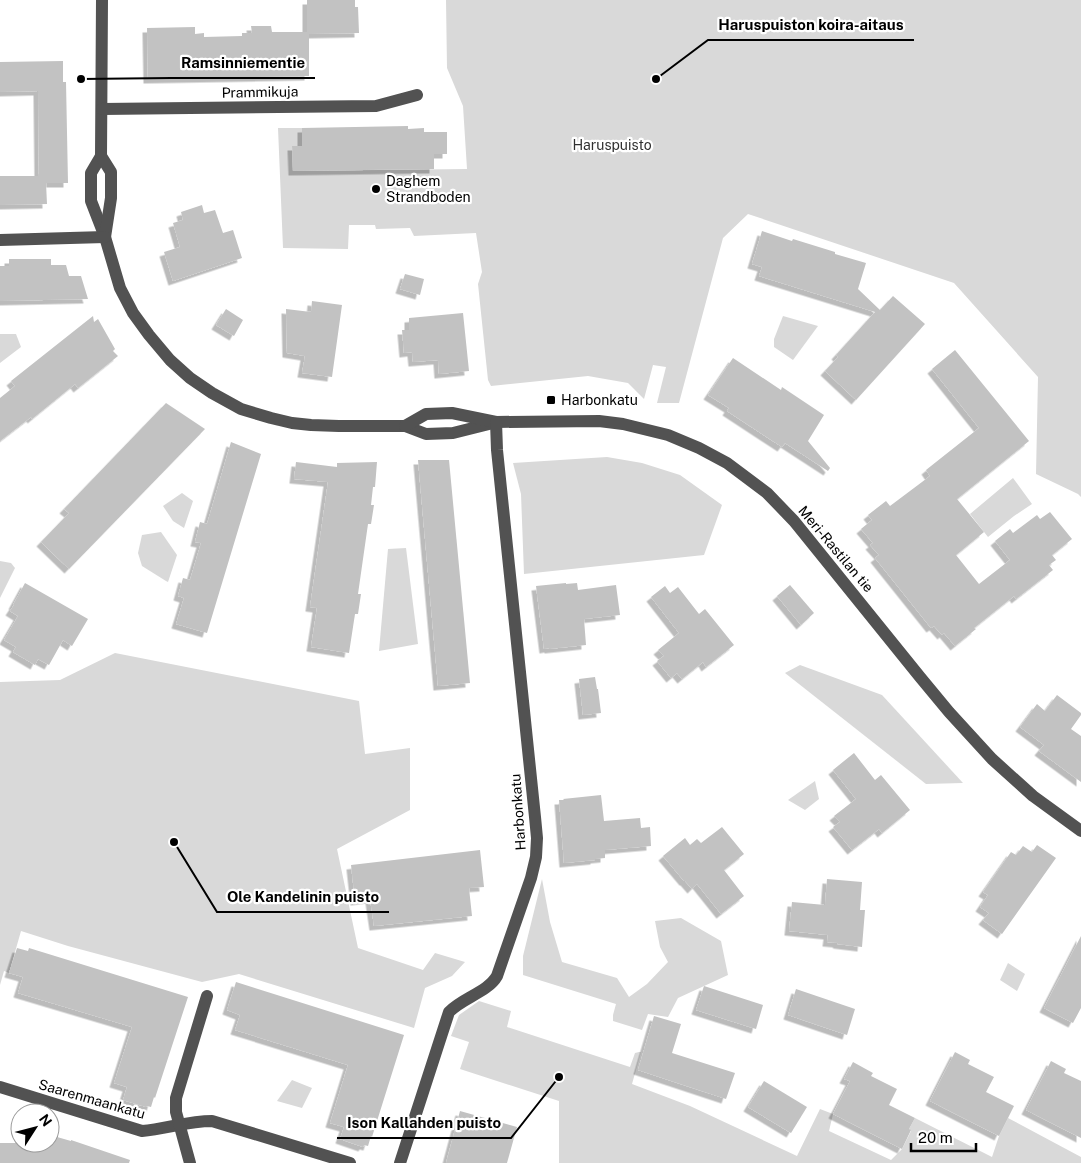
<svg xmlns="http://www.w3.org/2000/svg" width="1081" height="1163" font-family="'Public Sans',sans-serif">
<defs>
<filter id="shadow"><feDropShadow dx="-4.5" dy="4.5" stdDeviation="0" flood-color="#0004"/></filter>
</defs>
<rect width="100%" height="100%" fill="#fff"/>
<g fill="#d9d9d9">
<path d="M446 0H1081V497L1078 494 1036 474 1038 377 954 283 748 214 723 238 679 403H657L666 367 653 365 644 399 628 383 588 376 491 386 488 380 478 284 482 272 476 233 414 236 410 228 376 229 375 225H349L348 249 283 248 278 128H302V146L292 147 293 171 467 169 463 106 447 68Z"/>
<path d="M783 316 818 326 793 360 774 347V339Z"/>
<path d="M0 334H16L21 347 0 363Z"/>
<path d="M607 457 642 463 680 475 722 505 704 555 524 574 521 494 513 463Z"/>
<path d="M1013 478 1032 504 1014 516 988 537 970 514Z"/>
<path d="M182 493 193 501 184 528 173 521 163 506Z"/>
<path d="M161 532 177 555 168 582 166 581 142 566 138 553 142 535Z"/>
<path d="M406 548 418 644 379 651 388 549Z"/>
<path d="M0 561 11 563 15 568 0 598Z"/>
<path d="M115 653 359 701 365 754 410 748V810L337 849 358 948 423 970 435 953 465 962 452 976 425 988 414 1028 239 974 202 982 68 946 21 931 9 973 4 971 0 985V682L60 680Z"/>
<path d="M800 665 882 695 963 783 926 784 785 673Z"/>
<path d="M815 781 819 799 805 810 788 800Z"/>
<path d="M542 879 550 922 562 962 617 978 629 997 647 984 668 962 660 947 655 921 681 918 721 941 728 975 678 998 668 1017 648 1014 642 1030 613 1021V1015L616 1004 523 975V956Z"/>
<path d="M1008 963 1025 974 1017 991 1000 980Z"/>
<path d="M479 1001 511 1011 507 1027 630 1067 635 1053 639 1052H641L632 1084 690 1106 797 1156 820 1109 833 1114 829 1131 891 1160 902 1149 911 1131 909 1129 915 1118 992 1157 999 1136 1008 1118 1081 1157V1163H559V1101L460 1069 469 1042 451 1036 459 1015Z"/>
<path d="M292 1080 312 1088 302 1108 277 1101Z"/>
</g>
<g fill="#c2c2c2" filter="url(#shadow)">
<path d="M307 0H355V7H358L359 33 309 34V76L148 79 147 28 195 27V34L204 33V37L242 36V33H252L251 26H271L272 32H307Z"/>
<path d="M63 61V82H66L68 183H46L47 204 0 205V176H39L38 91 0 92V62Z"/>
<path d="M408 126V129L424 128V132H447V154H434V169L293 171 292 146H302V128Z"/>
<path d="M202 205 204 213 215 210 223 233 233 230 242 258 173 281 164 252 180 247 173 223 183 220 181 212Z"/>
<path d="M762 231 792 241 793 239 835 252V254L866 263 858 289 880 310 893 296 925 324 856 400 825 371 838 357 836 355 875 312 759 276 762 267 752 264Z"/>
<path d="M9 259H51V265H66L69 276H81L88 299 0 301V266H9Z"/>
<path d="M405 274 424 279 420 295 400 289Z"/>
<path d="M312 301 342 305 332 377 302 373 305 356 287 353 286 309 311 312Z"/>
<path d="M226 309 243 320 234 336 216 325Z"/>
<path d="M463 313 469 371 439 374 438 360 413 362 412 352 404 353 402 330H409V318Z"/>
<path d="M93 316 94 322 98 319 115 349 113 351 118 356 78 388 75 384 32 419 31 417 0 441V398L15 386 11 381Z"/>
<path d="M955 350 1029 441 957 499 984 532 956 555 979 584 1010 560 995 541 1010 529 1013 533 1037 515 1040 519 1050 512 1072 539 1052 555 1056 560 1049 565 1053 570 1016 599 1014 596 974 628 976 629 955 646 944 633 942 635 934 626 931 628 875 558 879 555 870 545 873 543 861 529 872 520 868 515 886 501 890 506 930 476 926 470 979 428 932 369Z"/>
<path d="M733 358 781 390 782 387 824 415 808 441 830 468 828 471 785 443 782 447 727 411 729 408 708 395Z"/>
<path d="M166 403 205 429 69 569 41 542 69 513 64 509Z"/>
<path d="M231 442 261 454 207 633 176 624 184 598 178 596 183 578 190 580 201 543 195 542 200 522 207 524Z"/>
<path d="M418 460H449L470 683 438 686Z"/>
<path d="M296 462 337 467V463L377 462 375 487H373L371 505H374L371 524H368L358 594H361L358 614H355L349 653 311 647 317 608 310 607 328 482 294 479Z"/>
<path d="M25 583 88 619 72 646 63 640 49 665 38 659 35 665 13 652 16 647 4 640 18 616 10 611 14 605H13Z"/>
<path d="M566 583V584L577 583 578 590 616 585 620 615 584 619 586 645 549 649V648L544 649 536 586Z"/>
<path d="M790 585 814 613 801 625 777 596Z"/>
<path d="M665 586 670 593 678 587 699 614 705 609 734 645 706 667 703 662 682 679 677 673 671 678 657 661 664 656 658 650 679 633 651 597Z"/>
<path d="M595 677 597 689H598L601 713 583 715 579 679Z"/>
<path d="M1057 695 1081 713V715L1071 729 1081 736V782L1039 751 1044 745 1020 727 1037 704 1045 711Z"/>
<path d="M854 753 875 780 881 775 910 810 882 833 879 829 852 850 833 827 840 822 834 816 856 799 833 770Z"/>
<path d="M601 795 604 821 640 818 641 828 650 827 651 846 605 850V858L595 859V860L564 863 559 800H564L563 799Z"/>
<path d="M722 827 744 854 724 870 744 896 721 914 697 884 692 889 685 881H684L663 856 685 838 690 845 697 839 701 843Z"/>
<path d="M1037 845 1056 858 1002 934 983 920 989 913 980 907 988 895 983 892 1011 852 1016 855 1023 846 1032 852Z"/>
<path d="M480 850 484 887 469 888 472 916 374 926 370 899 355 901 351 865Z"/>
<path d="M827 879 862 882 860 910H865L862 947 837 944 838 943 827 942 828 935 789 931 792 902 825 905Z"/>
<path d="M1081 936V1008L1073 1023 1044 1008Z"/>
<path d="M17 948 28 951 29 948 188 997 155 1098 154 1097 151 1107 147 1106 146 1107 123 1100 127 1087 114 1083 132 1027 18 993 23 977 9 973Z"/>
<path d="M236 982 404 1035 372 1137 371 1136 368 1146 364 1145 363 1147 340 1139 344 1127 330 1123 348 1065 235 1030 240 1015 227 1010Z"/>
<path d="M704 986 763 1005 756 1029 696 1010Z"/>
<path d="M796 989 855 1009 847 1035 788 1015Z"/>
<path d="M654 1016 681 1024 672 1053 735 1073 726 1099 638 1070Z"/>
<path d="M955 1052 970 1060 968 1064 994 1077 986 1092 1014 1106 999 1136 930 1101Z"/>
<path d="M1051 1061 1066 1069 1064 1073 1081 1081V1138L1026 1110Z"/>
<path d="M853 1062 873 1073 871 1076 897 1089 889 1105 915 1118 909 1129 911 1130 902 1149 833 1114 850 1081 844 1079Z"/>
<path d="M764 1081 807 1107 791 1133 748 1107Z"/>
<path d="M460 1111 517 1127 507 1163H446Z"/>
<path d="M50 1135 71 1141V1140L130 1160 129 1163H0V1143H50Z"/>
</g>
<g fill="none" stroke-linecap="round" stroke-linejoin="round">
<g stroke="#525252" stroke-width="12">
<path d="M102 0 101 156 91 173V201L105 237 120 288 133 313 149 335 170 360 190 378 212 393 241 409 271 418 292 423 311 425 339 426H405L426 434 453 433 493 423"/>
<path d="M102 109 376 106 417 95"/>
<path d="M101 156 111 172V198L105 237"/>
<path d="M0 240 105 237"/>
<path d="M405 426 426 414 452 413 496 422 599 421 623 424 668 435 699 448 727 463 767 493 794 521 920 677 949 712 992 759 1033 796 1081 831"/>
<path d="M0 1087 142 1131C166 1129 188 1121 212 1121L350 1163"/>
<path d="M190 1163 176 1112V1098L207 996"/>
<path d="M400 1163 449 1012C462 998 488 992 497 976L531 878 536 857 537 838 535 817 497 450 496 422"/>
</g>
</g>
<g fill="#000" stroke="#fff" stroke-width="2">
<circle cx="376" cy="189" r="5"/>
<rect x="546" y="395" width="10" height="10" rx="2.5"/>
</g>
<g text-anchor="middle" stroke-width="4.5" stroke-linejoin="round" paint-order="stroke">
<g font-size="14" fill="#000" stroke="#fff">
<text transform="translate(260 92) rotate(-1)" y="5">Prammikuja</text>
<text transform="translate(836 549) rotate(50)" y="5">Meri-Rastilan tie</text>
<text transform="translate(518 812) rotate(-94)" y="5">Harbonkatu</text>
<text transform="translate(92 1099) rotate(16)" y="5">Saarenmaankatu</text>
</g>
<g font-size="14" fill="#303030" stroke="#fff">
<text x="612" y="150">Haruspuisto</text>
</g>
<g font-size="14" fill="#000" stroke="#fff" text-anchor="start">
<text x="386" y="186">Daghem<tspan x="386" dy="16">Strandboden</tspan></text>
<text x="561" y="405">Harbonkatu</text>
</g>
</g>
<path fill="none" stroke="#000" stroke-width="2" d="M656 79L708 40H914M81 79L171 78H315M174 842L217 912H389M559 1077L511 1138H337"/>
<g fill="#000" stroke="#fff" stroke-width="2">
<circle cx="656" cy="79" r="5"/>
<circle cx="81" cy="79" r="5"/>
<circle cx="174" cy="842" r="5"/>
<circle cx="559" cy="1077" r="5"/>
</g>
<g font-size="15" text-anchor="middle" font-weight="bold" fill="#000" stroke="#fff" stroke-width="4.5" stroke-linejoin="round" paint-order="stroke">
<text x="811" y="30">Haruspuiston koira-aitaus</text>
<text x="243" y="68">Ramsinniementie</text>
<text x="303" y="902">Ole Kandelinin puisto</text>
<text x="424" y="1128">Ison Kallahden puisto</text>
</g>
<g transform="translate(35 1128) rotate(54)"><circle r="24" fill="#ffffff" stroke="#999999"/>
<path d="M0-4L9 19L0 12L-9 19Z" fill="#000000"/>
<text y="-8" font-size="14" font-weight="bold" text-anchor="middle" fill="#000000">N</text>
</g>
<path d="M911 1143v8h65v-8" fill="none" stroke="#000000" stroke-width="2.5"/>
<text x="918" y="1143" font-size="15" fill="#000000" stroke="#ffffff" stroke-width="4" paint-order="stroke">20 m</text>
</svg>
